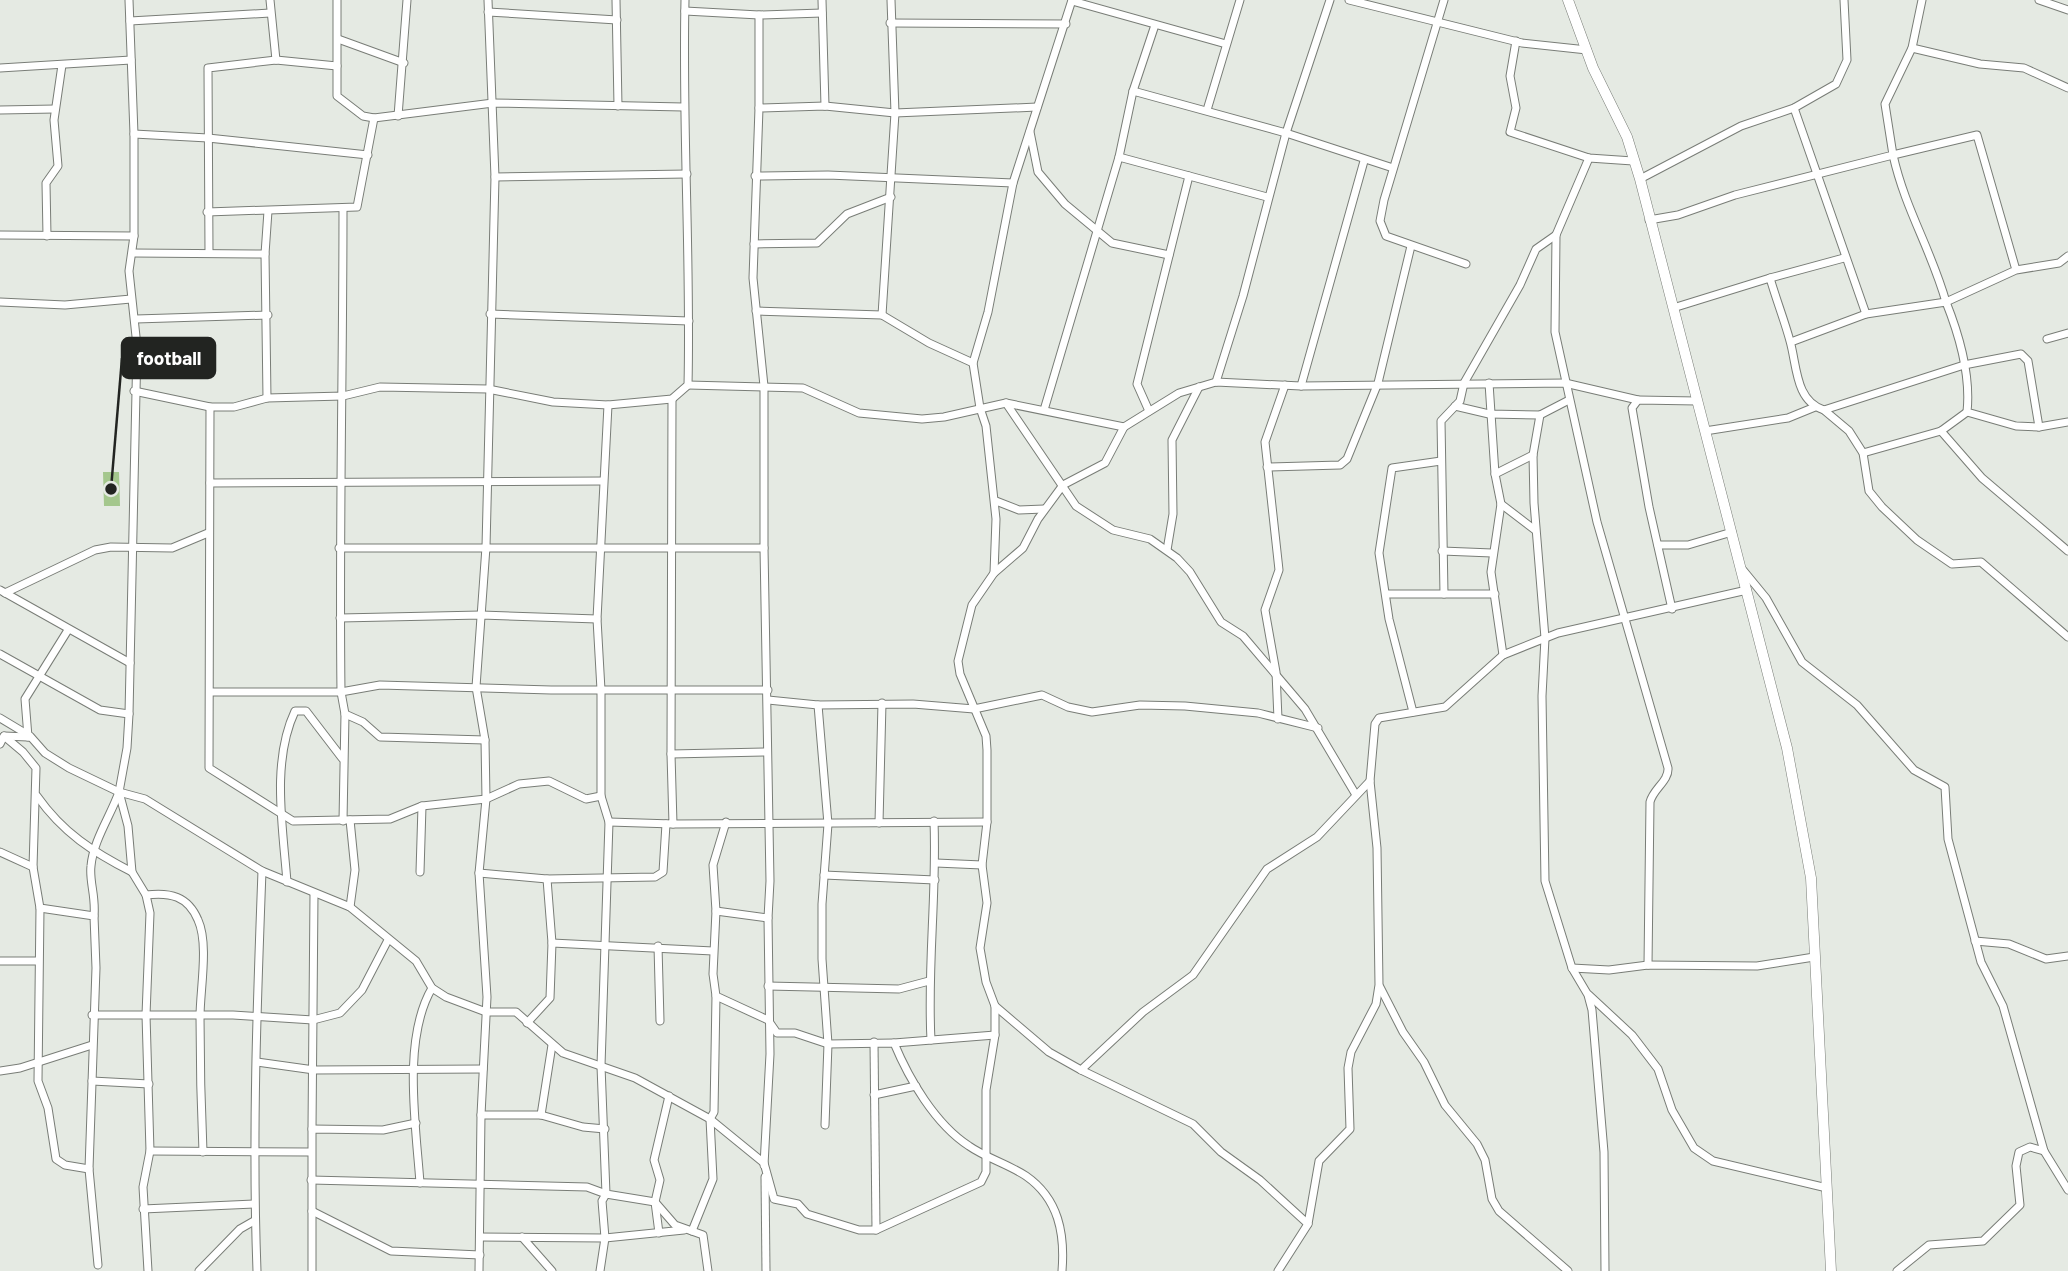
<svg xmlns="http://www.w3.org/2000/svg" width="2068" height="1271" font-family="Barlow,sans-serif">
<rect width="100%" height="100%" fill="#e5eae3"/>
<path fill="#a4c78d" d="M103 472H119L120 506H104Z"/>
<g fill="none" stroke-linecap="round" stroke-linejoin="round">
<g stroke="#797d77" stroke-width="9">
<g id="street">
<path d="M129 0 134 134V236L129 271 137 346 129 714 127 748 119 792 128 826 132 872 146 895 150 913 146 1015 150 1151 143 1187 148 1271"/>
<path d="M270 0 276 60"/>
<path d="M337 0V96L363 116 374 118 493 103 683 107"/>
<path d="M616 0 618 106"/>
<path d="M822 0 825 106"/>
<path d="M1349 0 1522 43 1587 50"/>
<path d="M1444 0 1384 200 1380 221 1386 236 1466 264"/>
<path d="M2039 0 2068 10"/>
<path d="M1072 1 1226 44"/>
<path d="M685 11 759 15 822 13"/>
<path d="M488 12 617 20"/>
<path d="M130 21 270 13"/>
<path d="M890 23 1066 24"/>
<path d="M338 39 404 63"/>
<path d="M1516 41 1510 76 1516 108 1510 132 1589 158 1633 161"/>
<path d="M1912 48 1980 64 2024 68 2068 88"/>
<path d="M0 68 131 60"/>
<path d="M1133 91 1286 133 1393 168"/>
<path d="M759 108 825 106 895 113 1037 107"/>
<path d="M1794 108 1866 314"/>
<path d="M0 110 55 109"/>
<path d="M1207 110 1240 0"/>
<path d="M398 116 407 0"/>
<path d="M1030 132 1038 172 1065 204 1112 243 1169 255"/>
<path d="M134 134 208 138 368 155"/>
<path d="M1119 157 1267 197"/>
<path d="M1589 158 1556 235 1555 332 1597 522 1668 768C1669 781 1653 789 1650 802L1648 965"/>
<path d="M755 176 828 175 1013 183"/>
<path d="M495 177 687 174"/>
<path d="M1640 179 1741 126 1794 108 1836 84 1847 60 1844 0"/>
<path d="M343 208C343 370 339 531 341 692L345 714 343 821"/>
<path d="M207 212 357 207 374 118"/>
<path d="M1649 220 1678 215 1735 195 1893 155 1885 104 1912 48 1922 0"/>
<path d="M0 235 134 236"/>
<path d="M47 236 46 183 58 166 54 120 62 65"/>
<path d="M754 244 817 243 847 214 891 197"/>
<path d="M133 253 265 254"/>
<path d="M209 253 208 68 276 60 337 66"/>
<path d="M2016 270 1977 135 1893 155C1905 209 1931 249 1946 302L2016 270 2059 263 2068 256"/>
<path d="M1770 278 1844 258"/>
<path d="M0 302 65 305 131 299"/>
<path d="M1673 308 1770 278C1776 299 1784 319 1790 341 1797 365 1795 401 1824 410L1964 365 2021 354 2028 361 2039 427"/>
<path d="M756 311 882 315 929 343 973 363"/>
<path d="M490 314 689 321"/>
<path d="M882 315 895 113 891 0"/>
<path d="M136 319 268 315"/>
<path d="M2047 339 2068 333"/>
<path d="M1791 342 1866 314 1946 302C1960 337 1971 375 1967 412L2016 426 2039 427 2068 422"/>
<path d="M1216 382 1243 296 1286 133 1330 0"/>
<path d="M1489 383 1495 474"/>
<path d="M688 385 803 388 859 413 922 419 944 417 1006 403 1124 427 1179 393 1216 382 1301 386 1565 383 1638 400"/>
<path d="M1301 386 1364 161"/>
<path d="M134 391 210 407H234L267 398 343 396 380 387 488 389 553 402 608 405 672 399 688 385C691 257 682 128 685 0"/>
<path d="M267 398 265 254 268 211"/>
<path d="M1569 400 1540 415 1533 455 1534 503 1545 638 1542 696 1545 881 1572 968 1588 995 1592 1010 1604 1152 1605 1271"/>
<path d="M1006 403 1076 506 1113 530 1150 539 1177 558 1190 572 1221 622 1243 636 1305 709 1356 795"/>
<path d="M608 405 597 619 601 690V796L609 822 601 1066 606 1194 655 1202 675 1225 703 1235 708 1271"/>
<path d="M1455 406 1489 414 1540 415"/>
<path d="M210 407 209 768 293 821 390 819 422 806 486 799 519 784 549 781 586 799 601 796"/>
<path d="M1044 410 1119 157 1133 91 1155 25"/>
<path d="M1824 410 1849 431 1863 453 1869 491 1882 507 1917 540 1952 564 1981 562 2068 637"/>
<path d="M1149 411 1137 384 1189 176"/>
<path d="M1705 431 1788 418 1815 407"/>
<path d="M1941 431 1982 478 2068 551"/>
<path d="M1863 453 1941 431 1967 412"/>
<path d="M1267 467 1340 465 1347 459 1378 383 1411 246"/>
<path d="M210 483 603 481"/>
<path d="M996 501 1019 510 1044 509"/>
<path d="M1501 504 1535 530"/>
<path d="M1658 545H1688L1732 532"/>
<path d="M339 548H764"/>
<path d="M1167 550 1173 514 1172 440 1199 387"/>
<path d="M1442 551 1492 553"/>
<path d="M1743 570 1766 598 1802 662 1857 705 1914 770 1945 787 1948 839 1981 962 2003 1006 2044 1151 2068 1190"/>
<path d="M994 573 1023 548 1038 519 1063 485 1105 463 1124 427"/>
<path d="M0 590 130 663"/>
<path d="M5 593 95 550 111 547 172 548 208 533"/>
<path d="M1387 594H1495"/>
<path d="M1444 594 1441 421 1460 401 1464 383 1520 285 1536 249 1556 235"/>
<path d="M1672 609 1649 507 1632 408 1638 400 1697 401"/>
<path d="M340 618 481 615 597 619"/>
<path d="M0 654 100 710 129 714"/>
<path d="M1503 655 1491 572 1501 504 1495 474 1533 455"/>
<path d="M210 692H341L380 685 551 690H768"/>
<path d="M768 700 818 705 913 704 974 709 1042 695 1068 707 1092 712 1140 705 1185 706 1258 713 1318 728"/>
<path d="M818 705 828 824 822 904V959L828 1044 825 1125"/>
<path d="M1413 712 1389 619 1379 553 1392 468 1441 461"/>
<path d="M345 714 363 722 380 737 485 740"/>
<path d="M0 718 30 736 45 753 69 768 119 792"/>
<path d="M1278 719 1276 672 1265 610 1279 570 1265 442 1285 385"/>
<path d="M4 736 23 752 36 768 33 867 40 908 94 916 96 968 89 1169 98 1265"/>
<path d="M28 737 25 699 68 630"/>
<path d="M0 744 4 736 28 737"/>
<path d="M671 754 767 752"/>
<path d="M37 796C63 833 93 852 132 872"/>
<path d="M609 822 673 824 671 754 672 399"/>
<path d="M726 822 713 865 716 911 713 974 716 996 768 1020 777 1033H795L828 1044 894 1043C909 1079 935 1124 969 1146 986 1158 1008 1164 1026 1176 1059 1199 1065 1234 1062 1271"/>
<path d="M879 823 882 703"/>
<path d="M673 824 987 822"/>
<path d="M0 852 33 867"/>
<path d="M936 863 982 865"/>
<path d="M420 872 422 806"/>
<path d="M479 873 547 879 655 877 663 872 666 824"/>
<path d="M824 875 935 880"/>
<path d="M547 879 552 943"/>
<path d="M287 882C283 828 271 762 295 711H306L342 758"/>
<path d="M146 895C170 892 188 896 198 920 209 944 200 990 200 1017 200 1062 201 1107 203 1152"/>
<path d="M350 907 355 870 350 820"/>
<path d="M40 908 38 1081 48 1108 56 1159 65 1165 89 1169"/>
<path d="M716 911 768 918 770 881 764 548V386L753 278 759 108V15"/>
<path d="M94 916C96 896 89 881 91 866 93 841 111 815 119 792L145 799 262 871 350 907 416 961 432 988 446 997 486 1012H516L563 1053 635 1078 710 1119 764 1163 774 1199 798 1204 807 1214 859 1230H876L981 1182 986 1172V1090L995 1035V1006L986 982 980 948 987 903 982 865 987 822V750L986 736 960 674 958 661 972 605 994 573 996 519 986 426 980 408 973 363 988 312 1013 183 1072 0"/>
<path d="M1975 941 2009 944 2046 959 2068 956"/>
<path d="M658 946 660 1021"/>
<path d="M0 961H37"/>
<path d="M1572 968 1609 970 1648 965 1757 966 1814 957"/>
<path d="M768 986 899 989 929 981"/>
<path d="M1380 987 1403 1032 1424 1062 1445 1105 1477 1144 1485 1160 1492 1199 1499 1211 1568 1271"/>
<path d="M1589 995 1632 1035 1658 1069 1672 1110 1694 1148 1713 1161 1827 1188"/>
<path d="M995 1006 1049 1052 1081 1070 1193 1124 1221 1152 1260 1180 1308 1224"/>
<path d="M92 1015H233L313 1020 340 1013 362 990 388 940"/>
<path d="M527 1023 550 998 552 943 713 951"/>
<path d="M931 1040C927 967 937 894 934 821"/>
<path d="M874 1042 876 1230"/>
<path d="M894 1043 995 1035"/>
<path d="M257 1062 314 1070 483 1069"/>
<path d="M1081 1070 1143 1012 1193 975 1267 869 1317 837 1370 781"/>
<path d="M0 1071 20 1068 92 1045"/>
<path d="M92 1081 149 1084"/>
<path d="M874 1095 916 1086"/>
<path d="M481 1115H541L583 1127 605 1129"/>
<path d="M541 1115 552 1045"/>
<path d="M312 1129 314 894"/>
<path d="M150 1151 310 1152"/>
<path d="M764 1165 770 1054 768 918"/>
<path d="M765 1177 766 1271"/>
<path d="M311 1180 587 1187 606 1194 602 1201 605 1238 600 1271"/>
<path d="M420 1183C416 1126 402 1039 432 988"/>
<path d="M143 1209 254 1204"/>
<path d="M312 1211 391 1251 480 1255"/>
<path d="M692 1231 713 1179 710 1119 714 1112 716 996"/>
<path d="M659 1233 655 1202 660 1180 654 1160 669 1096"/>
<path d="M480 1237 605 1238 684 1230"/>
<path d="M522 1237 552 1271"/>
<path d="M199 1271 240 1229 254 1221"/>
<path d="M257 1271C252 1138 257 1004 262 871"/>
<path d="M312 1271V1129L383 1130 416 1123"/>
<path d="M479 1271 481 1115 487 997 479 873 486 799 485 740 476 687 486 547 495 177 488 0"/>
<path d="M1278 1271 1308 1224 1319 1161 1350 1129 1348 1068 1351 1052 1376 1004 1379 985 1377 848 1370 781 1375 724 1379 718 1445 707 1503 655 1558 633 1747 590"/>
<path d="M1897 1271 1929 1245 1983 1241 2020 1205 2016 1166 2019 1152 2030 1147 2044 1151"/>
</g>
</g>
<g stroke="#797d77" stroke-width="11">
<path id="secondary" d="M1568 0 1593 68 1627 137 1640 179 1787 748 1811 878 1831 1271"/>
</g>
<use href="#street" stroke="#fff" stroke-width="7"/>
<use href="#secondary" stroke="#fff" stroke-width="10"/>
</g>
<path fill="none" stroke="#222421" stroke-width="2.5" d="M111 489L122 358"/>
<circle fill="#222421" stroke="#e5eae3" stroke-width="2.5" cx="111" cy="489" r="7"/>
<rect fill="#222421" stroke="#222421" stroke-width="2.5" x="122" y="338" width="93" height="40" rx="7"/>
<g font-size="19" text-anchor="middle" font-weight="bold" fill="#fff">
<text x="169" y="365">football</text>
</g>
</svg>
